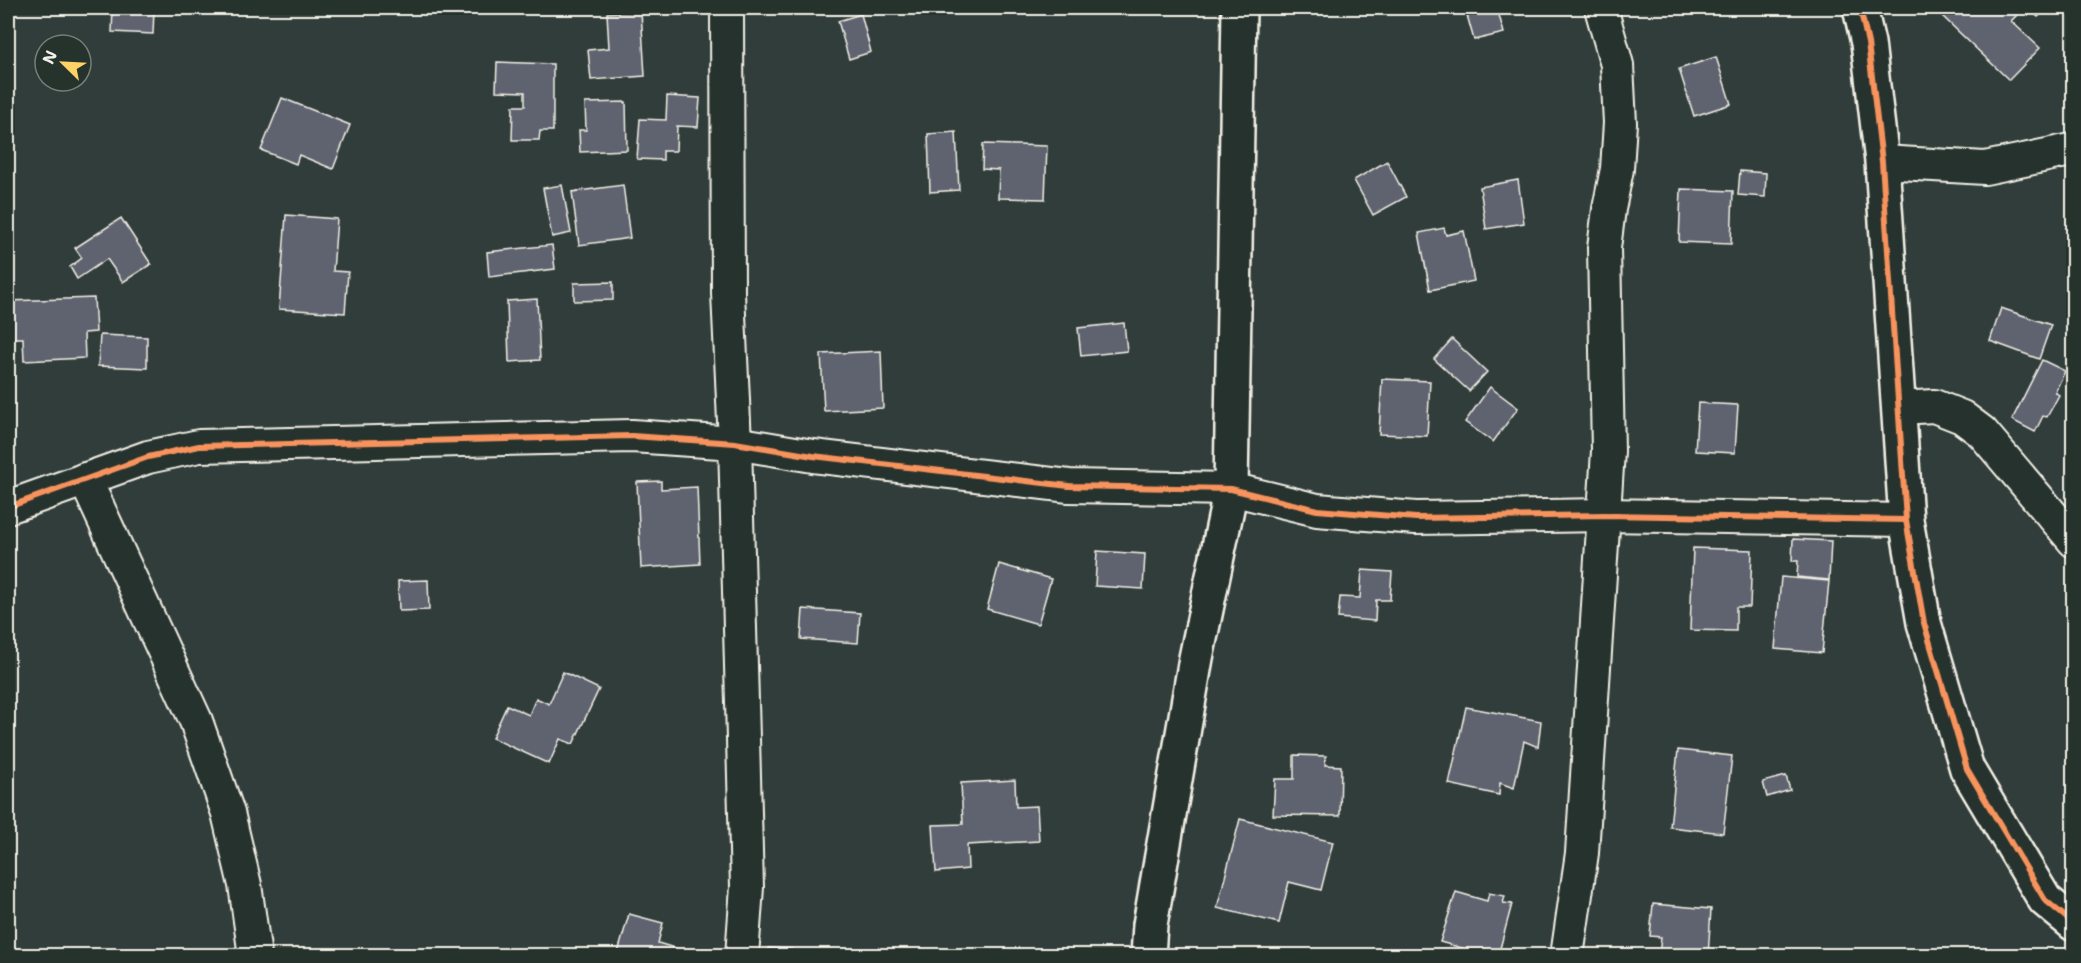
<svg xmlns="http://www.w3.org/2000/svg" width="2081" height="963" font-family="'Shantell Sans',sans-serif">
<rect width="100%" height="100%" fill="#313d3a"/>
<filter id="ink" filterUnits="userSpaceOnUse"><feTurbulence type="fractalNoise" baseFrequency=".0167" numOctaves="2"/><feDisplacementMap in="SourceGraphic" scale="12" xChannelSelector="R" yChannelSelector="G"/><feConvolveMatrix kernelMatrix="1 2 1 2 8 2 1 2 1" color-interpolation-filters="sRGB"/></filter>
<g filter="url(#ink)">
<g fill="#5f6370" stroke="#f4f1e8" stroke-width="1.5">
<path d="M113 8 154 9 153 34 112 32Z"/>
<path d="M1465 8H1497L1504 33 1474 40Z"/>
<path d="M1945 8H2024L2011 21 2040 48 2009 80 1939 13Z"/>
<path d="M2028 8H2047L2038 17Z"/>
<path d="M641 11 645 76 591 80 588 50 609 48 607 13Z"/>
<path d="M861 14 871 52 849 59 838 21Z"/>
<path d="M1716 57 1731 104 1694 116 1679 69Z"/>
<path d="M497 62 553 64V131H540L539 140H512L513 106H525V92L496 91Z"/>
<path d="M667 96 700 98 698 127 677 126 676 151H663V160L637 159 640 119 666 120Z"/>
<path d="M282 98 350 125 333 169 299 155 296 164 261 150Z"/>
<path d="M626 102 627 150 580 152 579 130H586L585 103Z"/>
<path d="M956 132 959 190 930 192 928 134Z"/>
<path d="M983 144 1047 146 1045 199 998 198 999 170 982 169Z"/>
<path d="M1387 161 1406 197 1373 215 1354 180Z"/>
<path d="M1740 171 1766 173 1765 197 1738 195Z"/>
<path d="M1518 180 1524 223 1486 229 1480 187Z"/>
<path d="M562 185 571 233 552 237 543 188Z"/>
<path d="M623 185 630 238 579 245 572 192Z"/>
<path d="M1681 189 1733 191 1731 244 1679 242Z"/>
<path d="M286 215 337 219 333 271 348 272 345 313 279 309Z"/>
<path d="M121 218 151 264 123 282 107 259 77 279 70 267 82 258 75 248Z"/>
<path d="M1444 228 1446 235 1464 231 1474 281 1430 290 1419 233Z"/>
<path d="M552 245 555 269 489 277 487 252Z"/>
<path d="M613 282V300L574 301V283Z"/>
<path d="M94 298 96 332 84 333 85 358 24 361 23 338H10L8 301Z"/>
<path d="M537 299 540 360 509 362 507 301Z"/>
<path d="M2001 308 2051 325 2039 359 1990 341Z"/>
<path d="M1124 323 1127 351 1081 356 1078 328Z"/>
<path d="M100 335 147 337V368L98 366Z"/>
<path d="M1452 339 1487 372 1469 391 1434 359Z"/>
<path d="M881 351 883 408 824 411 821 354Z"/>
<path d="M2042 360 2065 371 2055 392 2059 395 2047 417 2043 416 2035 432 2012 420Z"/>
<path d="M1382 379 1430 381 1427 436 1379 434Z"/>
<path d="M1490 387 1518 408 1493 442 1465 422Z"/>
<path d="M1698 403 1738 405 1735 453 1695 451Z"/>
<path d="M661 481V489L697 487 700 564 641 568 637 482Z"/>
<path d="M1793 539 1831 541 1829 580 1797 577 1798 561H1792Z"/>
<path d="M1693 548 1752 550 1750 607H1736V631L1690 630Z"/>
<path d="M1097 551 1145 554 1143 589 1095 586Z"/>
<path d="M999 564 1051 579 1038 624 987 609Z"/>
<path d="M1362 570 1392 572 1390 600H1376L1375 621 1338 618 1340 597 1360 598Z"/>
<path d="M1781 577 1829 581 1822 653 1775 649Z"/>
<path d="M428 580 429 610 399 611 398 581Z"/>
<path d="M803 609 860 613 858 643 801 639Z"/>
<path d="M563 672 599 689 573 744 560 739 549 764 492 738 507 705 529 715 536 698 549 704Z"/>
<path d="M1466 707 1541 721 1538 747 1524 741 1514 788 1500 783 1499 795 1449 784Z"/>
<path d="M1678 750 1732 756 1723 833 1670 827Z"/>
<path d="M1294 755 1326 756 1325 765 1341 766 1340 816 1273 815 1275 779H1294Z"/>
<path d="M1786 776 1790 790 1767 797 1763 782Z"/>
<path d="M1015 780 1016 807 1037 806 1039 841 967 845 968 869 936 872 933 825 963 824 961 783Z"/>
<path d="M1240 819 1333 842 1321 890 1289 882 1279 923 1217 908Z"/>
<path d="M1456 892 1487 901 1489 893 1505 896 1503 903 1512 904 1498 956H1490L1440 942Z"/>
<path d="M1653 904 1711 909 1708 956H1659L1661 937 1650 936Z"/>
<path d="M629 914 663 923 658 943 688 952V956H617Z"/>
<path d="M768 948 792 949V956H767Z"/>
</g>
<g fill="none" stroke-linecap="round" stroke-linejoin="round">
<g stroke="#f4f1e8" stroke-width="36">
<g id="street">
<path d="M727 8 728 293 735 443 747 887 742 956"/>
<path d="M1882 162 1985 168 2071 150 2074 153"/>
<path d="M1899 408 1934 406 1962 417 1982 432 2074 541"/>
<path d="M85 479 196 721 228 813 245 885 255 956"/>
<path d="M8 507 148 457 199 446 632 436 735 443 813 456 1069 486 1231 489 1317 510 1416 518 1604 515 1906 520"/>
<path d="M1567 956 1582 853 1608 451 1604 248 1609 209 1617 169 1620 123 1617 65 1601 8"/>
</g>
</g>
<g stroke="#f4f1e8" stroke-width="38">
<g id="secondary">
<path d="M1860 8 1868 43 1882 162 1906 520 1924 623 1967 769 2045 900 2074 924"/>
<path d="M1148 956 1150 925 1196 658 1231 489 1239 8"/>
</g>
</g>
<use href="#street" stroke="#26332d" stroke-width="32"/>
<use href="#secondary" stroke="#26332d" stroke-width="33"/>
<g stroke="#26332d" stroke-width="10">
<g id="cycleway">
<path d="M1860 8 1868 43 1882 162 1906 520 1924 623 1967 769 2045 900 2074 924"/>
<path d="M8 507 148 457 199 446 632 436 735 443 813 456 1069 486 1231 489 1317 510 1416 518 1604 515 1906 520"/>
</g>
</g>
<use href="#cycleway" stroke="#f8935d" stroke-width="6"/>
</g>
</g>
<rect width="2081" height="963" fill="none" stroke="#26332d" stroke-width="30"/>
<rect x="15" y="15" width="2051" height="933" fill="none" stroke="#f4f1e8" stroke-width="2" filter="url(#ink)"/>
<g transform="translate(63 63) rotate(294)"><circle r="28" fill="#26332d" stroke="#787f78" stroke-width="1.5"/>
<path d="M0-4.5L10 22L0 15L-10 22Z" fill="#ffd166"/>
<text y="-9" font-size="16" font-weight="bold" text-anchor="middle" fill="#f4f1e8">N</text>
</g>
</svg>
